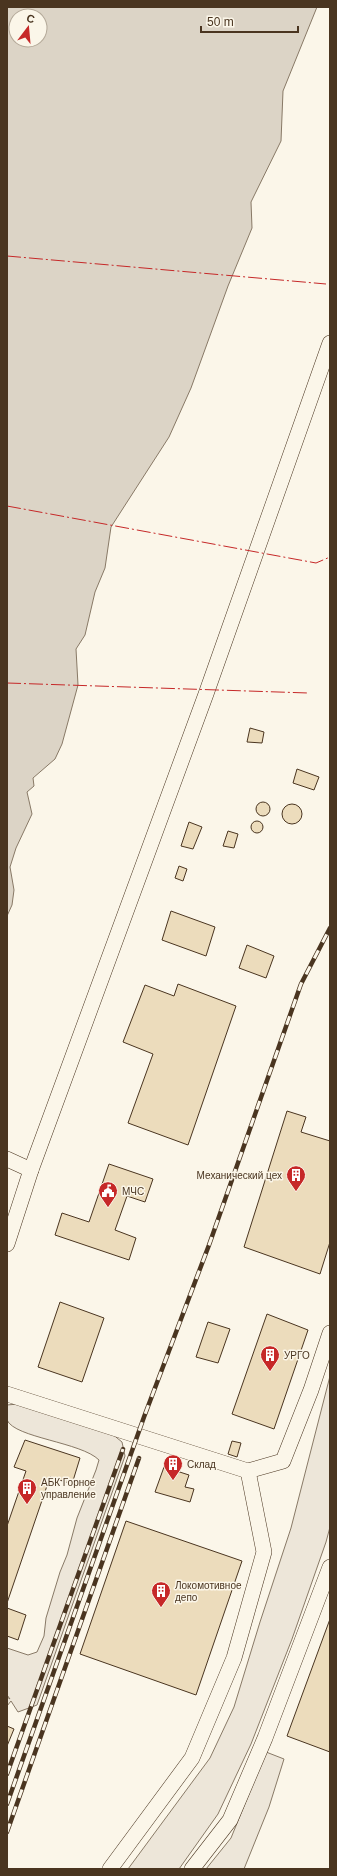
<svg xmlns="http://www.w3.org/2000/svg" width="337" height="1876" font-family="Helvetica,sans-serif">
<rect width="100%" height="100%" fill="#fbf6e9"/>
<g fill="#ede6d9" stroke="#887966">
<path d="M330 1376V1527L326 1542 292 1639 251 1744 218 1814 179 1869H128L210 1758 234 1707 260 1622 291 1528Z"/>
<path d="M18 1404 111 1433 122 1442 125 1456 37 1705 18 1712 11 1701 7 1706V1697L10 1699 7 1695V1648L28 1655 37 1652 44 1636 46 1618 60 1572 67 1555 77 1518 96 1470 99 1460C81 1442 15 1438 7 1420 6 1416 7 1409 7 1405Z"/>
<path d="M266 1752 284 1759 269 1807 244 1869H206L231 1838Z"/>
</g>
<path fill="#dcd4c6" stroke="#887966" fill-rule="evenodd" d="M7 7H317L283 91 281 141 251 202 252 228 228 286 191 388 169 437 111 527 105 568 95 592 85 635 76 649 78 685 62 744 55 759 33 778 34 786 27 792 32 814 16 848 10 867 14 890 12 905 7 916ZM16 16H40V40H16Z"/>
<g fill="#ecdcbc" stroke="#4a3520">
<path d="M250 728 264 732 262 743 247 742Z"/>
<path d="M297 769 319 777 314 790 293 783Z"/>
<circle cx="263" cy="809" r="7"/>
<circle cx="292" cy="814" r="10"/>
<circle cx="257" cy="827" r="6"/>
<path d="M189 822 202 827 193 849 181 846Z"/>
<path d="M228 831 238 834 234 848 223 846Z"/>
<path d="M179 866 187 869 183 881 175 878Z"/>
<path d="M171 911 215 927 206 956 162 940Z"/>
<path d="M247 945 274 956 266 978 239 968Z"/>
<path d="M178 984 236 1006 188 1145 128 1123 153 1054 123 1042 145 985 174 996Z"/>
<path d="M287 1111 306 1117 301 1132 330 1141V1242L320 1274 244 1247Z"/>
<path d="M109 1164 153 1179 145 1202 127 1196 115 1230 136 1238 129 1260 55 1235 62 1213 89 1222Z"/>
<path d="M60 1302 104 1318 82 1382 38 1367Z"/>
<path d="M267 1314 308 1330 274 1429 232 1414Z"/>
<path d="M208 1322 230 1329 218 1363 196 1357Z"/>
<path d="M25 1440 80 1458 72 1484 50 1477 7 1603V1526L26 1471 14 1467Z"/>
<path d="M232 1441 241 1443 237 1457 228 1454Z"/>
<path d="M164 1467 189 1475 185 1487 194 1489 190 1502 155 1492Z"/>
<path d="M126 1521 242 1561 196 1695 80 1654Z"/>
<path d="M7 1608 26 1615 18 1640 7 1636Z"/>
<path d="M330 1619V1752L287 1736Z"/>
<path d="M7 1726 14 1729 7 1746Z"/>
</g>
<g fill="none" stroke-linecap="round" stroke-linejoin="round">
<g stroke="#4a3520" stroke-width="16">
<g id="minor">
<path d="M7 1159 31 1170"/>
<path d="M7 1244 31 1170 206 694 330 343"/>
<path d="M7 1394 248 1471 283 1461 311 1390 330 1333"/>
<path d="M110 1869 192 1758 234 1658 264 1552 248 1471"/>
<path d="M192 1869 230 1820 265 1738 330 1567"/>
</g>
</g>
<use href="#minor" stroke="#fbf6e9" stroke-width="15"/>
<g stroke="#4a3520" stroke-width="4.5">
<g id="rail">
<path d="M7 1774 123 1449"/>
<path d="M7 1804 144 1417 209 1245 301 984 330 928"/>
<path d="M7 1832 139 1458"/>
</g>
</g>
<use href="#rail" stroke="#fbf6e9" stroke-width="3" stroke-dasharray="9" stroke-linecap="butt"/>
<g stroke="#c62828" stroke-width="1" stroke-dasharray="14 3 2 3" stroke-linecap="butt">
<path d="M7 256 326 284"/>
<path d="M7 506 316 563 330 557"/>
<path d="M7 683 308 693"/>
</g>
</g>
<defs>
<g id="building-pin" transform="scale(1)"><path d="M0 17L-7.5 6A9.5 9.5 0 1 1 7.5 6Z" fill="#c62828" stroke="#fbf6e9"/><path d="M-4-6H4V6H1V3H-1V6H-4ZM-2.5-4.3h1.7v1.8h-1.7ZM.8-4.3h1.7v1.8H.8ZM-2.5-1h1.7V.8h-1.7ZM.8-1h1.7V.8H.8Z" fill="#fff"/></g>
<g id="civic-pin" transform="scale(1)"><path d="M0 17L-7.5 6A9.5 9.5 0 1 1 7.5 6Z" fill="#c62828" stroke="#fbf6e9"/><path d="M-.6-6.5H3V-4.5H.6V-3L4-1V1h2V6H-6V1h2V-1L-.6-3ZM-1.2 2.5V6h2.4V2.5Z" fill="#fff"/></g>
</defs>
<g fill-rule="evenodd">
<use href="#building-pin" x="296" y="1175"/>
<use href="#civic-pin" x="108" y="1191"/>
<use href="#building-pin" x="270" y="1355"/>
<use href="#building-pin" x="173" y="1464"/>
<use href="#building-pin" x="27" y="1488"/>
<use href="#building-pin" x="161" y="1591"/>
</g>
<g text-anchor="middle" stroke-width="3" stroke-linejoin="round" paint-order="stroke">
<g font-size="10" fill="#4a3520" stroke="#fbf6e9" text-anchor="start">
<text x="282" y="1179" text-anchor="end">Механический цех</text>
<text x="122" y="1195">МЧС</text>
<text x="284" y="1359">УРГО</text>
<text x="187" y="1468">Склад</text>
<text x="41" y="1486">АБК Горное<tspan x="41" dy="12">управление</tspan></text>
<text x="175" y="1589">Локомотивное<tspan x="175" dy="12">депо</tspan></text>
</g>
</g>
<rect width="337" height="1876" fill="none" stroke="#4a3520" stroke-width="16"/>
<g transform="translate(28 28) rotate(16)"><circle r="19" fill="#fbf6e9" stroke="#b4a999"/>
<path d="M0-3L7 15L0 10L-7 15Z" fill="#c62828"/>
<text y="-6" font-size="11" font-weight="bold" text-anchor="middle" fill="#4a3520">С</text>
</g>
<path d="M201 26v6h97v-6" fill="none" stroke="#4a3520" stroke-width="2"/>
<text x="207" y="26" font-size="12" fill="#4a3520" stroke="#fbf6e9" stroke-width="3" paint-order="stroke">50 m</text>
</svg>
